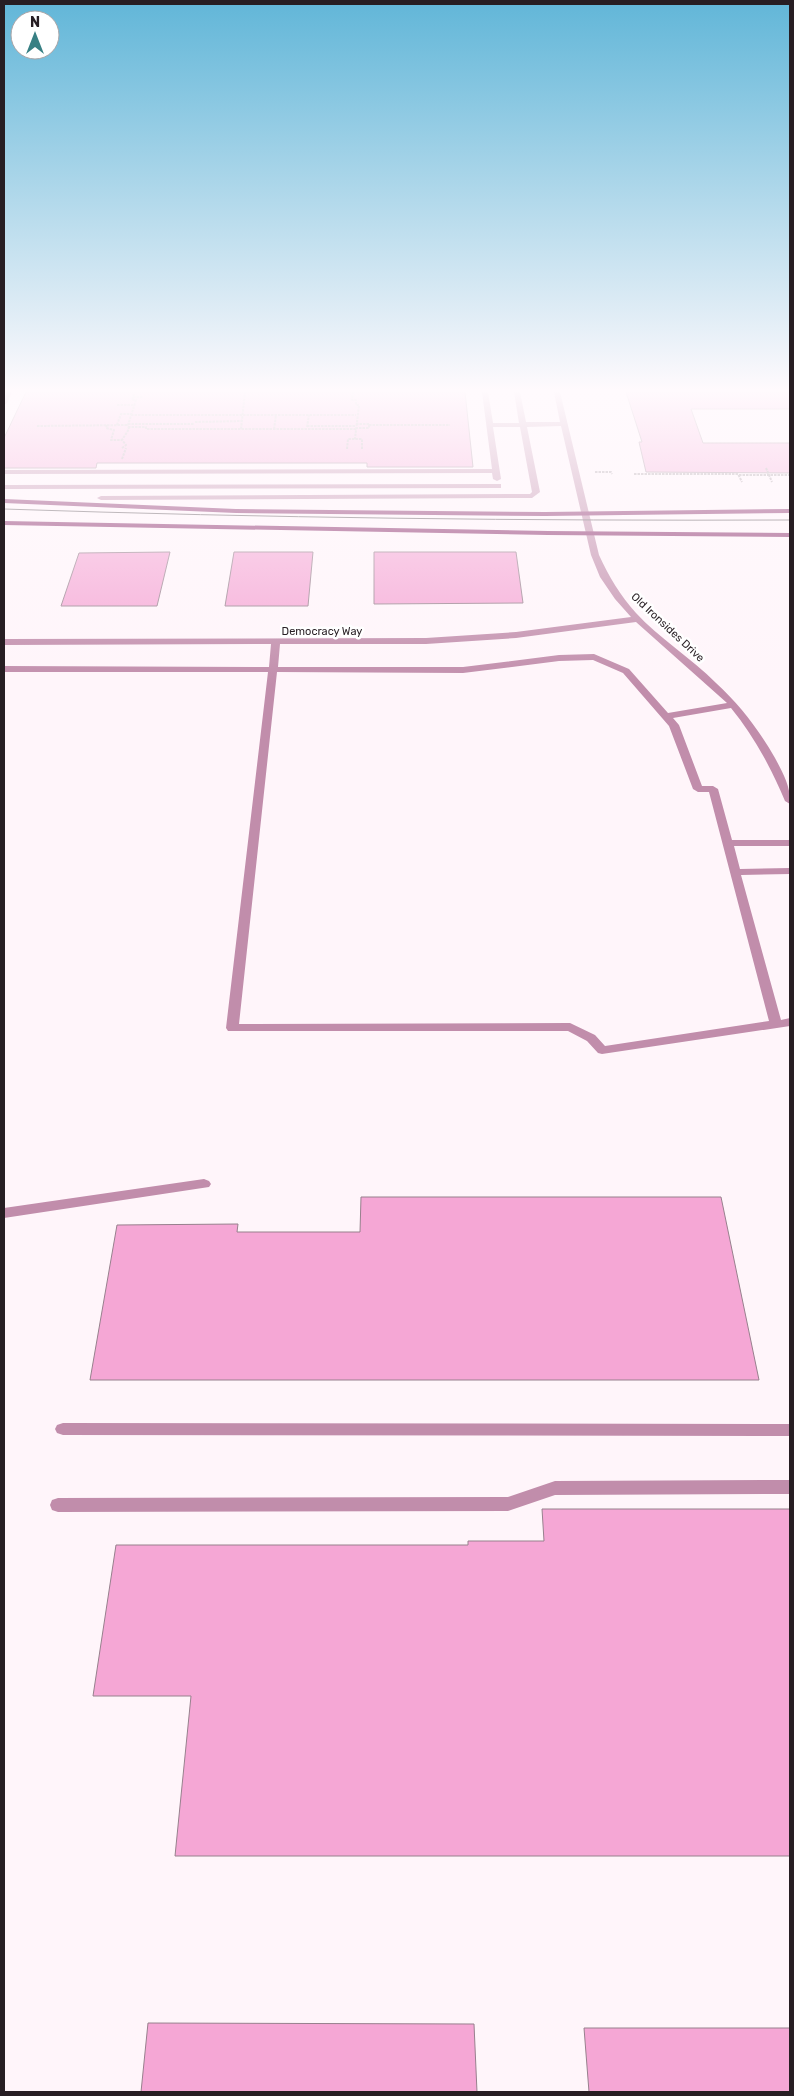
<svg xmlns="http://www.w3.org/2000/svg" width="794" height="2096" font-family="Rubik,sans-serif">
<rect width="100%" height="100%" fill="#fff5fa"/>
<g fill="#f5a7d5" stroke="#97808d">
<path d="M26 392H465L473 467H367V463H97L96 468H4V438Z"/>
<path d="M626 392H790V409H691L703 443H790V473L646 472 639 442H642Z"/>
<path d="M170 552 157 606H61L79 553Z"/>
<path d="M234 552H313L308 606H225Z"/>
<path d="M374 552H516L523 603 374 604Z"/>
<path d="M361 1197H721L759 1380H90L117 1225 238 1224 237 1232H360Z"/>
<path d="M542 1509H790V1856H175L191 1696H93L116 1545H468V1541H544Z"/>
<path d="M148 2023 474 2024 477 2092H141Z"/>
<path d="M584 2028H790V2092H589Z"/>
</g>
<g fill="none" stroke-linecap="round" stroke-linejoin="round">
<g stroke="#a99fa4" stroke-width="2" stroke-dasharray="2.5 1" stroke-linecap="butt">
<path d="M353 392 352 400H356V405H359L355 439"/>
<path d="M133 397H143"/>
<path d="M117 405H135"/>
<path d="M131 415H356"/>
<path d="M195 422 242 421"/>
<path d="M128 424H194"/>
<path d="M356 424H369V428H356"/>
<path d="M107 425 106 428 114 430 111 440H122"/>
<path d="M117 425 121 414H132"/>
<path d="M369 425H450"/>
<path d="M37 426 128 425"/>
<path d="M307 426H356"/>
<path d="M128 427H146V429H356"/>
<path d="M307 427 309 415"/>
<path d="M241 429 245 392"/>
<path d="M274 429 276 415"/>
<path d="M122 448 126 445 122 440 129 429 128 425 136 400H132L135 392"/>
<path d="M347 449 348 439H362V449"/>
<path d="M122 459 126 448"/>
<path d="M766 468 772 482"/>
<path d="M595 472H611L612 474"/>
<path d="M634 474H738L742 482"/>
<path d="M739 475H790"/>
</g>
<g fill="#c18dab" fill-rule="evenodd">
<path d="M6 392H12L7 403 4 405Z"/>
<path d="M482 392H488L493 423H519L514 392H520L526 422H560L554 392H560L599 555C609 577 620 595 636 613 659 638 691 658 716 683 740 705 759 730 775 758 783 773 791 787 790 804L785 801C771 768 754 736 731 708L673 718 679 725 702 786H713L718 789 732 840H790V846H734L740 869 790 868V874L741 875 781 1020 790 1018V1026L602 1054 598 1053 587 1041 568 1031H228L226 1028 268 672H4V666L269 667 271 644 4 645V639L426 638 516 632 631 617 615 599 600 577 591 555 561 426 527 427 540 492 532 498 101 500 97 498 101 496 530 494 532 492 520 427H493L501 479 497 481 493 479 492 473 4 474V470L492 469ZM636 622 727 703 668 713 629 669 594 654 559 655 463 667H278L280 644H426L516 638ZM593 660 623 673 669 726 693 789 698 792H709L769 1021 605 1046 595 1035 570 1023 239 1024 277 672 463 673 559 661Z"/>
<path d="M498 484H501V488L4 489V485Z"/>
<path d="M204 1179 209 1181 211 1184 209 1187 4 1218V1208Z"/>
<path d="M63 1423 790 1424V1436L63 1435 57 1433 55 1429 57 1425Z"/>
<path d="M790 1480V1494L555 1495 508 1511 58 1512 52 1510 50 1505 52 1500 58 1498 508 1497 555 1481Z"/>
</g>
<g fill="#8a2e6b" fill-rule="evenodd">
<path d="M4 499 236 509 545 512 790 509V513L545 516 236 513 4 503Z"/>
<path d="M4 521 548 531 790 533V537L548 535 4 525Z"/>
</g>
<path stroke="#655c61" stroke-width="1" d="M4 509C266 518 528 521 790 520"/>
</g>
<linearGradient id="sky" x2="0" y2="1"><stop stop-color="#61b6d8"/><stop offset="0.57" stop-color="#fffafd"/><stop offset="1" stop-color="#fffafd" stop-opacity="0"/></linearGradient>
<rect width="794" height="685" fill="url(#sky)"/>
<g text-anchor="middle" stroke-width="5" stroke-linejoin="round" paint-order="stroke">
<g font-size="11" fill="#271e23" stroke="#fff">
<text transform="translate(668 627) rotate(43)" y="4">Old Ironsides Drive</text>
<text x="322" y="635">Democracy Way</text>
</g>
</g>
<rect width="794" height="2096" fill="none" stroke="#271e23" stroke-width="10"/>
<g transform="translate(35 35)"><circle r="24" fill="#ffffff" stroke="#a9a5a7"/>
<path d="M0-4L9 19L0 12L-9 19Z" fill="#388084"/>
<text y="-8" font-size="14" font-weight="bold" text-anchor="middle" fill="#271e23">N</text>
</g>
</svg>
